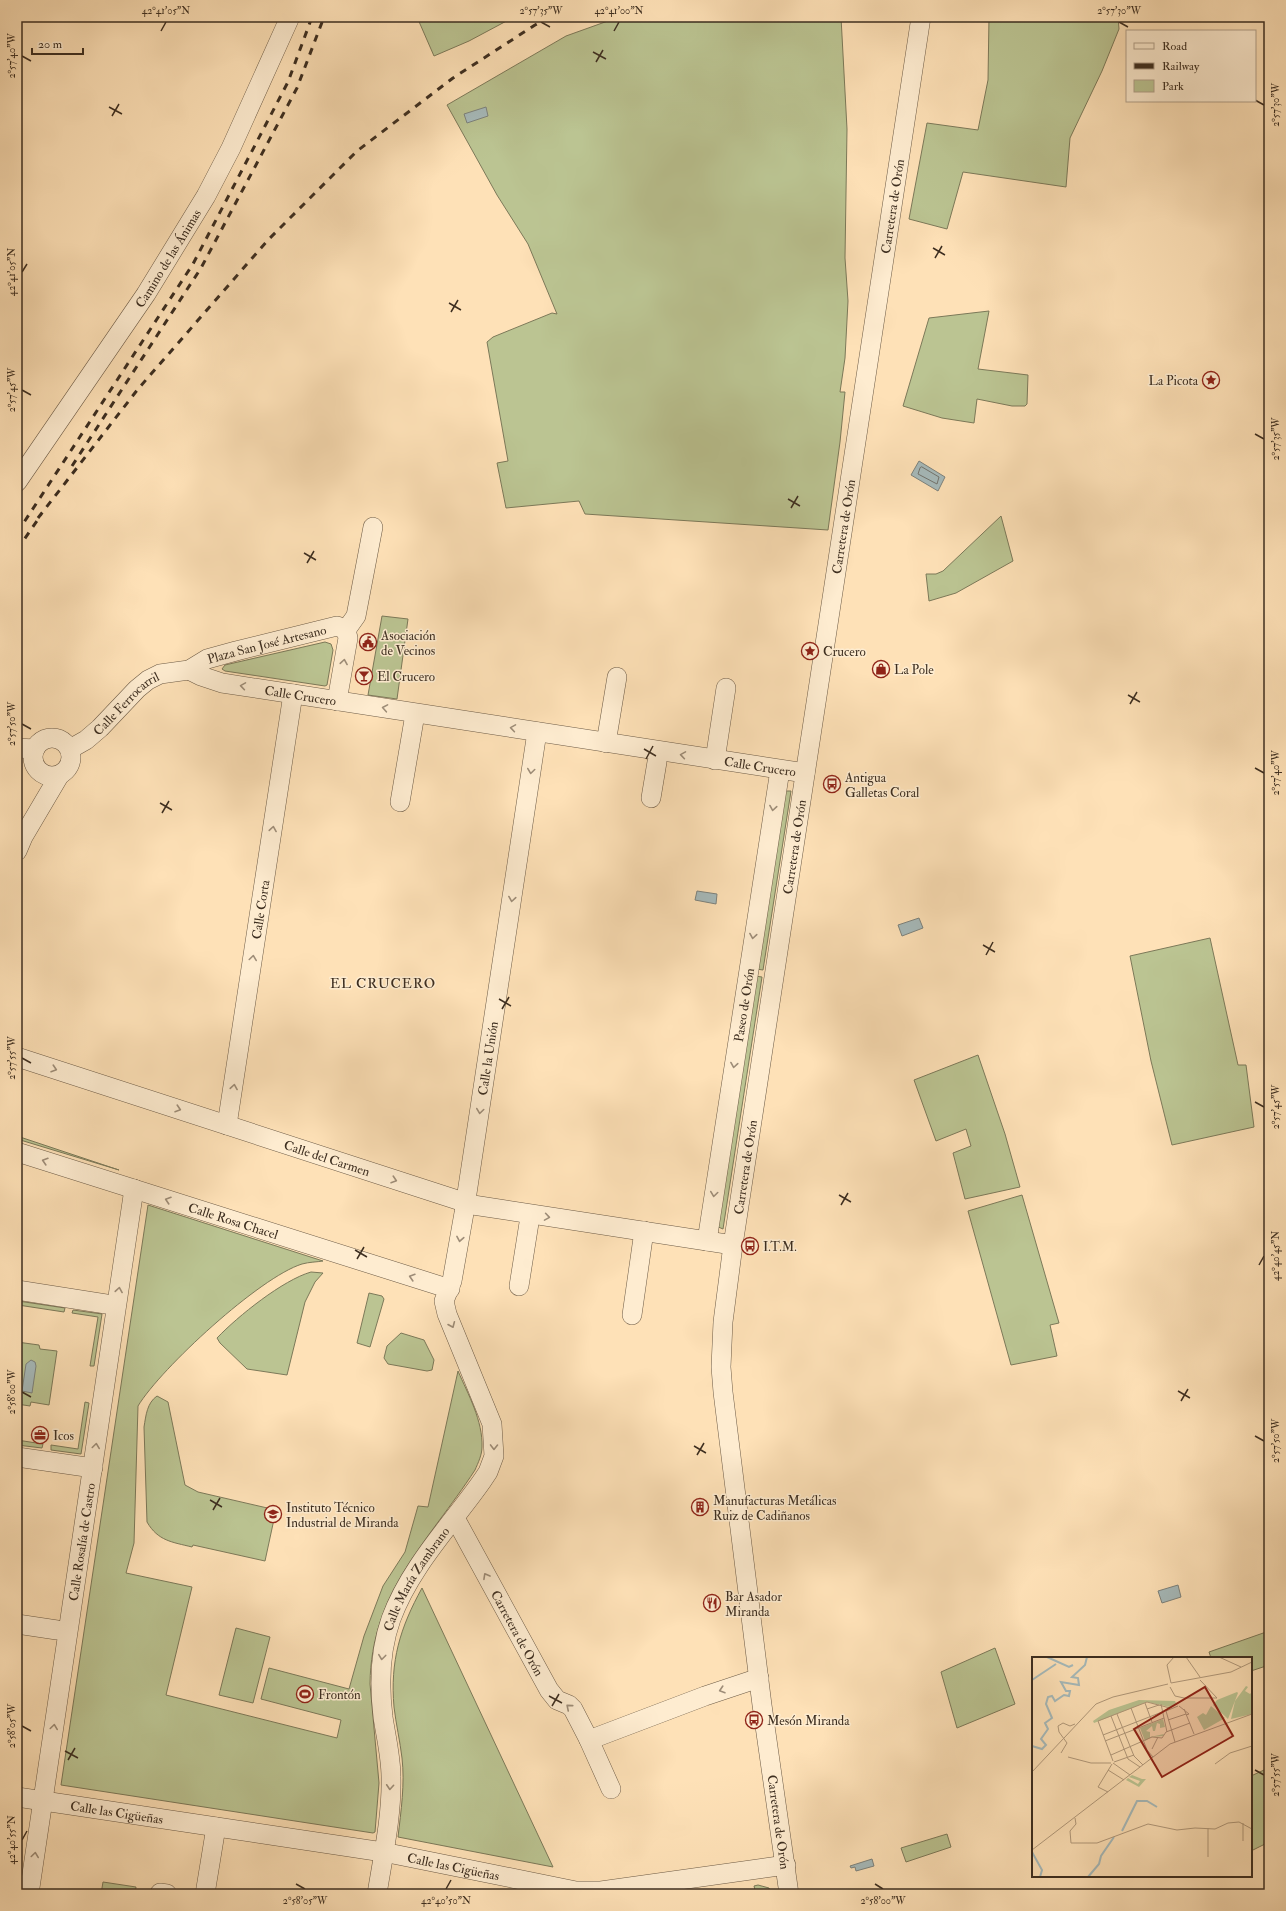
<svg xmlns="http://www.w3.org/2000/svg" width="1286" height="1911" font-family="'IM FELL Double Pica',serif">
<rect width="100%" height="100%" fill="#fee1b7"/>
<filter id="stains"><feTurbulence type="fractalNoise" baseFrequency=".005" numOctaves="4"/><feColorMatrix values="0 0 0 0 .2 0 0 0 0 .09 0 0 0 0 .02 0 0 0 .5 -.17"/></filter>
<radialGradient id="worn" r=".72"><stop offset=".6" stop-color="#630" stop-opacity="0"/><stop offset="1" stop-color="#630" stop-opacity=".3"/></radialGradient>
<g fill="#bbc492" stroke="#7c7959">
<path d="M417 17H514L469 41 434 56Z"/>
<path d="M619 17H841L847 129 845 258 848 301 845 358 840 392H845L840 442 828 530 585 514 579 501 506 508 497 463 508 461 487 342 493 337 552 313 557 314 528 244 497 195 447 105 566 36Z"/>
<path d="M989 17H1118L1119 29 1102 71 1070 138 1066 187 963 172 947 229 909 219 927 123 978 130 988 80Z"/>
<path d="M989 311 978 369 1028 375 1027 404 1025 406H1012L977 399 974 423 942 418 903 406 929 318Z"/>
<path d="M1001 516 1013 561 956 593 929 601 926 574H936L943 571Z"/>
<path d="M382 616 408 619 397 699 368 695Z"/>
<path d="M325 642 331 644 333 650 327 685 325 686 225 671 222 669 225 665Z"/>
<path d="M787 791H791L763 970 756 969 783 793Z"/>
<path d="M1210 938 1238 1065H1246L1254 1127 1172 1145 1151 1061 1130 956Z"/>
<path d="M755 976 762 977 723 1229 716 1226Z"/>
<path d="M978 1055 1005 1134 1020 1187 965 1199 953 1153 971 1146 966 1129 936 1141 914 1080Z"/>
<path d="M17 1136 119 1170 17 1139Z"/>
<path d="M1022 1195 1059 1323 1050 1325 1057 1356 1011 1365 968 1211Z"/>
<path d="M148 1205 323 1261C317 1262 309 1262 302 1264 260 1277 161 1368 138 1406L134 1543 126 1573 192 1587 166 1695 337 1738 341 1720 261 1699 269 1668 349 1689 364 1636 383 1586 405 1552 418 1506 428 1507 458 1371C468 1394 483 1421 482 1447 482 1455 478 1463 475 1470 428 1542 371 1592 370 1684L379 1783 375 1832 373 1833 61 1785Z"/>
<path d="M311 1272 323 1273 315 1282 305 1302 287 1375 247 1369 220 1343 217 1338C238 1316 283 1280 311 1272Z"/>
<path d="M369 1293 382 1296 384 1299 370 1347 357 1343Z"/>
<path d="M18 1301 65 1308 64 1312 18 1305Z"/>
<path d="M73 1310 102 1314 94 1366H90L98 1317 72 1313Z"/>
<path d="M401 1333 424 1340 434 1360 432 1370 427 1371 388 1364 384 1358 387 1346Z"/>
<path d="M17 1342 39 1345 40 1349 57 1351 49 1405 31 1402 30 1406 17 1404Z"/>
<path d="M157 1396 168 1402 185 1485 198 1492 276 1510 265 1561 193 1545 192 1547C172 1542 158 1541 147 1522L144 1427C146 1415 147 1403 157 1396Z"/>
<path d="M85 1402 89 1403 81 1454 51 1450V1445L78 1449Z"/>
<path d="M17 1440 43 1444 42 1448 17 1445Z"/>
<path d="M422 1588 553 1867 398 1837C401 1811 405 1784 402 1758 400 1741 396 1724 394 1707 390 1661 400 1628 422 1588Z"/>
<path d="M236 1628 270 1637 253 1703 219 1695Z"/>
<path d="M1269 1631V1665L1251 1671V1658H1211L1209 1652Z"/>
<path d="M995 1648 1015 1704 957 1728 941 1672Z"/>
<path d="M1264 1770 1269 1783V1842L1251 1851V1776Z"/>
<path d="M947 1834 951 1847 906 1862 901 1848Z"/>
<path d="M103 1882 136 1887 135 1894H101Z"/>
<path d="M758 1885 769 1888 771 1894H756L754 1886Z"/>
</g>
<g fill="#a6babb" stroke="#7c827d">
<path d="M486 107 488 116 467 123 464 114Z"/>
<path d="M919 461 945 477 938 491 911 475Z"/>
<path d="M697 891 717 894 716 904 695 900Z"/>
<path d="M919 918 923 928 902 936 898 925Z"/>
<path d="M31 1360 35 1362 36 1366 32 1393 22 1391 26 1364Z"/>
<path d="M1178 1585 1181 1597 1162 1603 1158 1591Z"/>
<path d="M872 1859 874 1866 856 1871 855 1867 851 1868 850 1866Z"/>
</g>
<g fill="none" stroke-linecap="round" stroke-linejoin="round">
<path stroke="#72746e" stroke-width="1" d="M922 467 939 477 937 484 918 474 920 468Z"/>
<g stroke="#6d5b46" stroke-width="20">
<g id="minor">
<path id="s1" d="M17 482 146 294 206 196 231 148 290 17"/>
<path d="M346 630 356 616 373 527"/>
<path id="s2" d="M189 670 201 676 222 683 805 773"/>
<circle cx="52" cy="757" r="19"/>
<path d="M606 743 617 677"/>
<path d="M17 748 35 749"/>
<path id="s3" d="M70 749 86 740 100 728 137 689 148 680 160 674 189 670 207 659 236 651 337 626 346 630 348 638 337 701"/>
<path d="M715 760 726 688"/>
<path d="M651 798 657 762"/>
<path d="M400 802 415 714"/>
<path d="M17 851 23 837 59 776"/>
<path id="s4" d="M17 1057 473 1205 733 1245"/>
<path id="s5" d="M227 1125 293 694"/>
<path id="s6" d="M17 1152 450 1289"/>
<path id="s7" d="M707 1241 780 770"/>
<path d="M519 1286 529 1223"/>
<path d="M17 1290 106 1304"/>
<path d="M632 1315 644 1231"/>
<path d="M17 1457 93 1468"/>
<path id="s8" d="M455 1518 549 1690 557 1700 569 1705 573 1709 589 1740 611 1789"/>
<path d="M17 1624 57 1630"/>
<path d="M589 1740 705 1696 759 1678"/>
<path id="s9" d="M17 1797 383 1852 576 1891H601L786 1865"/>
<path d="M160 1893 167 1894"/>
<path id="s10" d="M29 1894 134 1189"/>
<path d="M205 1894 216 1827"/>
<path id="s11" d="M377 1894C383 1856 392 1816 391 1777 391 1757 386 1737 383 1717 379 1684 380 1650 391 1619 410 1567 451 1525 482 1481L488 1472 494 1456 492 1424 447 1314 444 1301 452 1281 464 1213 537 732"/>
<path id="s12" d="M789 1894 762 1705 723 1392 721 1367 723 1322 733 1245 921 17"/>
</g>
</g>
<use href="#minor" stroke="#feecd0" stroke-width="19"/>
<g stroke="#3d2e20" stroke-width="3" stroke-dasharray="7 7" stroke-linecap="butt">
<path d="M72 466 201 268 297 88 324 17"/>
<path d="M38 518 138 389 268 240 357 151 453 78 535 25 550 17"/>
<path d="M17 533 193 264 288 82 312 17"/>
<path d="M17 550 41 515"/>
</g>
</g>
<defs><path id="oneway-chevron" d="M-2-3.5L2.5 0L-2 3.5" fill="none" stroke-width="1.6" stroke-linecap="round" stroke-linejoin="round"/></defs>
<g stroke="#9e8d78">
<use href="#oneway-chevron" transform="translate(344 662) rotate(-81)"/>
<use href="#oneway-chevron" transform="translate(243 686) rotate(-171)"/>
<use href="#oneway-chevron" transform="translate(385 708) rotate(-170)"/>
<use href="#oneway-chevron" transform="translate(513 728) rotate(-171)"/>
<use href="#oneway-chevron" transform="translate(683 755) rotate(-171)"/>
<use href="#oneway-chevron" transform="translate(531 771) rotate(98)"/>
<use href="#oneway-chevron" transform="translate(773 808) rotate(99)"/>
<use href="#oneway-chevron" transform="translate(273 829) rotate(-81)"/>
<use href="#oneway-chevron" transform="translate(512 899) rotate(99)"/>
<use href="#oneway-chevron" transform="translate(753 936) rotate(99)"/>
<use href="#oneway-chevron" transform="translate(253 958) rotate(-82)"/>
<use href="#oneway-chevron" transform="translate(734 1065) rotate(99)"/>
<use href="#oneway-chevron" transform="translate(54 1069) rotate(18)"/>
<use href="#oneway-chevron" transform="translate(234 1087) rotate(-81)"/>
<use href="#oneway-chevron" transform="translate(178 1109) rotate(18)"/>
<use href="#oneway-chevron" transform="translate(480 1111) rotate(98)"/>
<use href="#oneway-chevron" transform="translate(45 1161) rotate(-163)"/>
<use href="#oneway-chevron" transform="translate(394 1180) rotate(18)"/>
<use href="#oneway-chevron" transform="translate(714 1194) rotate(98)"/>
<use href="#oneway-chevron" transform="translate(168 1200) rotate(-162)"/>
<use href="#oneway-chevron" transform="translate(547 1217) rotate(9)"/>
<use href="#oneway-chevron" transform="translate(460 1239) rotate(100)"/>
<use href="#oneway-chevron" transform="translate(412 1277) rotate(-163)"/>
<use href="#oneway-chevron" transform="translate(119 1290) rotate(-81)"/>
<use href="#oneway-chevron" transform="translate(452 1325) rotate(67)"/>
<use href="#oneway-chevron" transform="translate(96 1446) rotate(-82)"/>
<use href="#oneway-chevron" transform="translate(494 1447) rotate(91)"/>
<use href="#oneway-chevron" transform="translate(486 1576) rotate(-119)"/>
<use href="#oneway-chevron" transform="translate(382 1657) rotate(97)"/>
<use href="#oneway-chevron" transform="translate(722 1690) rotate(162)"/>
<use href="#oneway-chevron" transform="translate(569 1707) rotate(-140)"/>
<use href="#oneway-chevron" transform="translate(54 1727) rotate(-82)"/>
<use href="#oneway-chevron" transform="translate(390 1787) rotate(94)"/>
<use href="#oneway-chevron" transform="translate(35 1855) rotate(-82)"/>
</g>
<path fill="none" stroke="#3d2e20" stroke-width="1.5" d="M541 22 550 27M1119 22 1128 27M161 31 166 22M614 31 619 22M593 52 606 59M22 56 31 61M596 62 603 50M1255 100 1264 105M109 107 122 114M112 116 119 104M933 248 945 255M935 258 942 246M22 272 27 264M449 303 461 310M451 312 458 300M22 390 31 395M1255 434 1264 439M788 499 800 506M791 508 798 496M304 553 316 560M307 563 314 551M1128 695 1140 702M1130 704 1137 692M22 724 31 729M644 749 656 756M646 759 653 746M1255 768 1264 773M160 803 172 810M162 813 169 801M983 945 995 952M986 955 993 942M499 999 511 1006M502 1009 509 997M22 1058 31 1063M1255 1102 1264 1107M839 1195 851 1202M841 1205 848 1193M355 1250 367 1257M357 1259 364 1247M1259 1265 1264 1256M1178 1391 1190 1398M22 1392 31 1397M1181 1401 1188 1389M1255 1436 1264 1441M694 1446 706 1453M697 1455 704 1443M210 1500 222 1507M213 1510 220 1498M549 1696 562 1703M552 1706 559 1694M22 1726 31 1731M65 1751 78 1758M68 1760 75 1748M1255 1770 1264 1775M22 1840 27 1831M296 1884 305 1889M875 1884 883 1889M446 1889 451 1880"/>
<defs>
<g id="sight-ring" transform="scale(0.9)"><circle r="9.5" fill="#feecd0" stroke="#8f2418" stroke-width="1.5"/><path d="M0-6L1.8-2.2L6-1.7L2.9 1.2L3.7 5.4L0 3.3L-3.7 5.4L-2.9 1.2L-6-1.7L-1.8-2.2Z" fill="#8f2418"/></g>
<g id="civic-ring" transform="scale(0.9)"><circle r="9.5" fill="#feecd0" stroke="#8f2418" stroke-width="1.5"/><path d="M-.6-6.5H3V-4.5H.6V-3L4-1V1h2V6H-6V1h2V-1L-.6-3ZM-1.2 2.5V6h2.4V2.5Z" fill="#8f2418"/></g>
<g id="shop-ring" transform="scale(0.9)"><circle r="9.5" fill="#feecd0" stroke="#8f2418" stroke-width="1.5"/><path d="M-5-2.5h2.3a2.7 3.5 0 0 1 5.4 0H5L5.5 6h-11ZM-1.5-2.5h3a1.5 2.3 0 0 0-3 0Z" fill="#8f2418"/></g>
<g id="bar-ring" transform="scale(0.9)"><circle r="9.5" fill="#feecd0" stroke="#8f2418" stroke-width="1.5"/><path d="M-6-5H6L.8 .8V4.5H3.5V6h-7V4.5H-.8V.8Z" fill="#8f2418"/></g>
<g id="bus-ring" transform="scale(0.9)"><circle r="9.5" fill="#feecd0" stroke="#8f2418" stroke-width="1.5"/><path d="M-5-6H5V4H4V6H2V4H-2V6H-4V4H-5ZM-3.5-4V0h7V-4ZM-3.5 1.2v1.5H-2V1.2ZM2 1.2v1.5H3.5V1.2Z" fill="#8f2418"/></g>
<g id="office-ring" transform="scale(0.9)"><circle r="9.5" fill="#feecd0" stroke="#8f2418" stroke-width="1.5"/><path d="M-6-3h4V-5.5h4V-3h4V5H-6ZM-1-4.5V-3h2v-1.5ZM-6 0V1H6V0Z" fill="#8f2418"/></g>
<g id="building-ring" transform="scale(0.9)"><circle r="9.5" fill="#feecd0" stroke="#8f2418" stroke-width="1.5"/><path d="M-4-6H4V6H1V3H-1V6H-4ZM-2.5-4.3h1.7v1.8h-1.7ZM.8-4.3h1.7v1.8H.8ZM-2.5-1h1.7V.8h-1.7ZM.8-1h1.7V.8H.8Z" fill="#8f2418"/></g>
<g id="university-ring" transform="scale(0.9)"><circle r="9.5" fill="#feecd0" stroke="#8f2418" stroke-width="1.5"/><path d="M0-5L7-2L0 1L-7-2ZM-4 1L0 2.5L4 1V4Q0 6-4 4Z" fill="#8f2418"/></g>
<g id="restaurant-ring" transform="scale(0.9)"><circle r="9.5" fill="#feecd0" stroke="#8f2418" stroke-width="1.5"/><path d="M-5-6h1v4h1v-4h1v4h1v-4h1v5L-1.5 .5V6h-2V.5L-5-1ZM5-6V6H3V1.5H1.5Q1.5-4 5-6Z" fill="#8f2418"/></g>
<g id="stadium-ring" transform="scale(0.9)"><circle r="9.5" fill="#feecd0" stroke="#8f2418" stroke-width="1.5"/><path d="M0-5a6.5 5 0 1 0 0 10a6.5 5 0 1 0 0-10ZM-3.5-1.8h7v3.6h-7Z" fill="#8f2418"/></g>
</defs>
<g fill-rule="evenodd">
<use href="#sight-ring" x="1211" y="380"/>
<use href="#civic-ring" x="368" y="642"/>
<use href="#sight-ring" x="810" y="651"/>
<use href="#shop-ring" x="881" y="669"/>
<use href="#bar-ring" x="364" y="676"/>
<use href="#bus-ring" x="832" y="784"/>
<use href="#bus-ring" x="750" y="1246"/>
<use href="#office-ring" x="40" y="1435"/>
<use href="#building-ring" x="700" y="1507"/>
<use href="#university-ring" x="273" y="1514"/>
<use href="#restaurant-ring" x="712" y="1603"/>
<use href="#stadium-ring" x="305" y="1694"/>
<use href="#bus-ring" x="754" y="1720"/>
</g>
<g text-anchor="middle" stroke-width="3" stroke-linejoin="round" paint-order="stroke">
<g font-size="13" fill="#3d2e20" stroke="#feecd0">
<text dy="5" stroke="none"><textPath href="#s12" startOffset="1705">Carretera de Orón</textPath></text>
<text dy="5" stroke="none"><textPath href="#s1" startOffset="270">Camino de las Ánimas</textPath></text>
<text dy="5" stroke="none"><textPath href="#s12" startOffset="1381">Carretera de Orón</textPath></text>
<text dy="5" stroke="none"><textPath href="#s3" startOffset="230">Plaza San José Artesano</textPath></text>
<text dy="5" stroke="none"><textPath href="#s2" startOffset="115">Calle Crucero</textPath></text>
<text dy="5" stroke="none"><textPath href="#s3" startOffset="73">Calle Ferrocarril</textPath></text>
<text dy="5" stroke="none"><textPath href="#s2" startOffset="580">Calle Crucero</textPath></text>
<text dy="5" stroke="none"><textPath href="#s12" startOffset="1057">Carretera de Orón</textPath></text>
<text dy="5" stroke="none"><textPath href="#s5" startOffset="218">Calle Corta</textPath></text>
<text dy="5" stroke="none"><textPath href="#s7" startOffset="239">Paseo de Orón</textPath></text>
<text dy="5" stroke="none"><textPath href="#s11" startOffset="883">Calle la Unión</textPath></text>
<text dy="5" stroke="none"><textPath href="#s4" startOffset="326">Calle del Carmen</textPath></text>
<text dy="5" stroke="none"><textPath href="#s12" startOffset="733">Carretera de Orón</textPath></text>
<text dy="5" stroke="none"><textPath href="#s6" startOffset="227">Calle Rosa Chacel</textPath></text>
<text dy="5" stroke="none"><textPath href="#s10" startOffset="356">Calle Rosalía de Castro</textPath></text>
<text dy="5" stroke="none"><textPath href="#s11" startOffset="325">Calle María Zambrano</textPath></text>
<text dy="5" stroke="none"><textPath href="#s8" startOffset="131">Carretera de Orón</textPath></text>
<text dy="5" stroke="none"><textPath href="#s9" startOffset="101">Calle las Cigüeñas</textPath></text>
<text transform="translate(779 1822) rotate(82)" y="5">Carretera de Orón</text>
<text dy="5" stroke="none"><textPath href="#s9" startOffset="442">Calle las Cigüeñas</textPath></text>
</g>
<g font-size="13" fill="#3d2e20" stroke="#feecd0" text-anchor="start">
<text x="1198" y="385" text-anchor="end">La Picota</text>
<text x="381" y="640">Asociación<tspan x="381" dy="15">de Vecinos</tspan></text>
<text x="823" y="656">Crucero</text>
<text x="894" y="674">La Pole</text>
<text x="377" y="681">El Crucero</text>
<text x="845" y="782">Antigua<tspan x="845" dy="15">Galletas Coral</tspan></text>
<text x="763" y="1251">I.T.M.</text>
<text x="53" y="1440">Icos</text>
<text x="713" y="1505">Manufacturas Metálicas<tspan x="713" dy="15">Ruiz de Cadiñanos</tspan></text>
<text x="286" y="1512">Instituto Técnico<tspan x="286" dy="15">Industrial de Miranda</tspan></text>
<text x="725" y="1601">Bar Asador<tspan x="725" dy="15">Miranda</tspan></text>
<text x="318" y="1699">Frontón</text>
<text x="767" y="1725">Mesón Miranda</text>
</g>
<g font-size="14" letter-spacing="1" fill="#3d2e20" stroke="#feecd0">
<text x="383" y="988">EL CRUCERO</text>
</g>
</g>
<g transform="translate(1032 1657)">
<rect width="220" height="220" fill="#fee1b7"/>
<path d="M214 29 216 30 213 34 218 37 220 35V57L199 62 203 44ZM205 35 206 36 196 62 181 48 185 43ZM107 43 143 44 144 46 138 50 115 45 62 66 61 64 77 53ZM179 49 193 61 172 73 165 60 171 56 174 58ZM131 62 133 70 128 71V67L125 66 123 74H121L120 69 114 74 118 75V80L132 77 131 79 120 80 113 84 108 71ZM100 118 110 122H114L107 130 94 123 96 121 106 127 108 124 97 120Z" fill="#bbc492"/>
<path fill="none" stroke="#a6babb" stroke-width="2" d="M15 0 37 10 41 8M0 23 24 7M0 89 10 92 14 88 9 82 16 72 13 66 20 61 14 47 16 40 20 39 23 44 32 38 37 39 38 34H34L29 25 47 28 46 21 40 20 53 8 55 0M90 174 105 144H115L125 150M0 195 10 213 8 220M56 220 67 207 69 199 82 180"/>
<path fill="none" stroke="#b1997b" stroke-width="1" d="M154 0 168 20M187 0 209 10M168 23 185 41M139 26 135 8 142 0M139 26 199 15 220 5M138 30 143 39 152 41H185M113 46 120 65M129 47 135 75M147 49 157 57 154 58M99 51 115 93 121 100M115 52 127 48M152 52 162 77M85 57 102 99 111 108M79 59 96 102 108 110M136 63 154 57M71 78 130 55M73 84 132 61M143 85 134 54 146 49M120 92 126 80M29 96 35 86 27 75 26 69 31 66 38 69 43 67M79 98 120 80 130 81 134 75 158 66M36 100 59 106H79M81 104 66 64 115 45 138 51M82 105 102 98M81 106 98 118M183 107 198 96 220 89M76 113 92 123M0 115 64 47 81 40 136 27M76 135 66 130 80 107M43 161 44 167 38 174 39 186H65L116 167 145 173 163 171 183 172 196 166 207 165 220 172M211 166V184M0 193 138 87 220 57M176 200V171"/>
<path fill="#8f2418" fill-opacity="0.15" stroke="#8f2418" stroke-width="2" d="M173 30 201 79 130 120 102 72Z"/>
<rect width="220" height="220" fill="none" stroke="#3d2e20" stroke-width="2"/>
</g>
<rect width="1286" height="1911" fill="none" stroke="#fee1b7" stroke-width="44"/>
<rect x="1126" y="30" width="130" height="72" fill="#feecd0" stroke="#b1a08a"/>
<rect x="1134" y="43" width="20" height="6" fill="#feecd0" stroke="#b1a08a"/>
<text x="1162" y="50" font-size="12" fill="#3d2e20">Road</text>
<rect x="1134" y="63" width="20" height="6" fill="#3d2e20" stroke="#b1a08a"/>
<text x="1162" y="70" font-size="12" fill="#3d2e20">Railway</text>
<rect x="1134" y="80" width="20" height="12" fill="#bbc492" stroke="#b1a08a"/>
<text x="1162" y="90" font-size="12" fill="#3d2e20">Park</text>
<path d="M32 48v6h51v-6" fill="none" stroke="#3d2e20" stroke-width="2"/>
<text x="38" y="48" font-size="12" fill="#3d2e20" stroke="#feecd0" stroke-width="3" paint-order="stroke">20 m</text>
<rect x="22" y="22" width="1242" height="1867" fill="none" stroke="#3d2e20" stroke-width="1.5"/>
<g font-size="10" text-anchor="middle" fill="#3d2e20">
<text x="166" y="14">42°41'05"N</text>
<text x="541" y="14">2°57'35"W</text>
<text x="619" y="14">42°41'00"N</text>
<text x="1119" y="14">2°57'30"W</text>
<text transform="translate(11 56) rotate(-90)" y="4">2°57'40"W</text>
<text transform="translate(1275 105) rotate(-90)" y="4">2°57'30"W</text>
<text transform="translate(11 272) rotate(-90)" y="4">42°41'05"N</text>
<text transform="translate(11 390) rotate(-90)" y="4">2°57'45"W</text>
<text transform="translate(1275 439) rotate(-90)" y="4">2°57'35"W</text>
<text transform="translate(11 724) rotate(-90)" y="4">2°57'50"W</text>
<text transform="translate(1275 773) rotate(-90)" y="4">2°57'40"W</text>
<text transform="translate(11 1058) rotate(-90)" y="4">2°57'55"W</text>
<text transform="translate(1275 1107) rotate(-90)" y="4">2°57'45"W</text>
<text transform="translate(1275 1256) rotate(-90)" y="4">42°40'45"N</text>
<text transform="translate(11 1392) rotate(-90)" y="4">2°58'00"W</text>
<text transform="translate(1275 1441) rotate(-90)" y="4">2°57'50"W</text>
<text transform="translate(11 1726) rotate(-90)" y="4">2°58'05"W</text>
<text transform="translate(1275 1775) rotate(-90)" y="4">2°57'55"W</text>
<text transform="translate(11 1840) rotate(-90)" y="4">42°40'55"N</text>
<text x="305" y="1904">2°58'05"W</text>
<text x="446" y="1904">42°40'50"N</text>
<text x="883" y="1904">2°58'00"W</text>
</g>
<rect width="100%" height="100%" filter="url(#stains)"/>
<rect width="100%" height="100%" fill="url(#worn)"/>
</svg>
